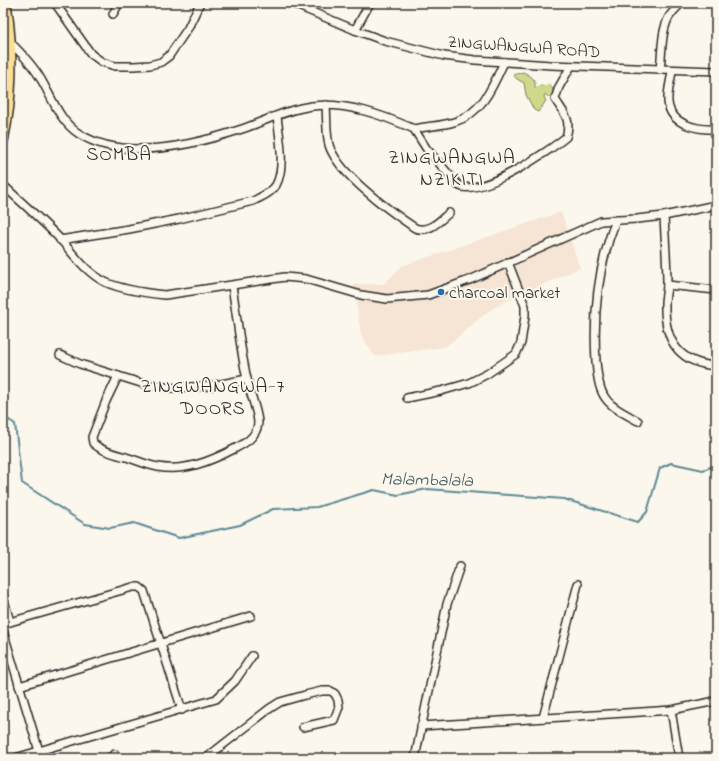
<svg xmlns="http://www.w3.org/2000/svg" width="719" height="761" font-family="'Indie Flower',sans-serif">
<rect width="100%" height="100%" fill="#fbf7ec"/>
<filter id="ink" filterUnits="userSpaceOnUse"><feTurbulence type="fractalNoise" baseFrequency=".025" numOctaves="2"/><feDisplacementMap in="SourceGraphic" scale="8" xChannelSelector="R" yChannelSelector="G"/><feConvolveMatrix kernelMatrix="1 2 1 2 8 2 1 2 1" color-interpolation-filters="sRGB"/></filter>
<g filter="url(#ink)">
<path fill="#f6e4d4" d="M561 212 580 268 510 299 490 310 445 347 375 356 361 335 354 284H384L402 266Z"/>
<path fill="#ced98c" stroke="#7c825c" d="M523 72C531 76 536 78 535 88L540 86 550 85 553 89V95L548 97 545 94 544 97 546 101 538 112 534 110 526 95 524 83 517 79 513 75Z"/>
<g fill="none" stroke-linecap="round" stroke-linejoin="round">
<path stroke="#5c8995" stroke-width="2" d="M3 416 15 424 22 483 85 524 110 528 134 523 179 538 240 525 273 509 317 507 374 490 398 495 427 489 564 499 638 522 647 512 660 468 671 463 703 470 716 465"/>
<g stroke="#2b2b2b" stroke-width="10">
<g id="minor">
<path d="M55 3 91 54 102 62 115 66H134L150 65 161 62 169 56 188 28 200 3"/>
<path d="M291 3 355 30 385 41 444 56 475 60 551 65 716 71"/>
<path d="M113 14 119 3"/>
<path d="M355 30 370 3"/>
<path d="M10 42C21 53 31 63 39 76 51 95 59 121 78 133 123 163 198 144 245 128 267 120 289 109 312 106 347 102 382 115 414 129 427 126 441 126 454 122 482 114 493 86 504 62"/>
<path d="M660 70C662 54 661 31 669 17 672 12 677 8 681 3"/>
<path d="M672 71C671 80 667 92 668 102 670 125 698 130 716 129"/>
<path d="M326 105C327 118 326 133 329 145 338 174 390 211 415 228 429 233 438 222 449 213"/>
<path d="M414 129 426 148 458 185C479 199 549 151 566 137 572 118 563 113 555 99L559 87 571 66"/>
<path d="M3 185C22 203 43 221 61 240 74 255 87 273 105 282 123 290 145 293 165 295L285 277 306 279 361 295 387 299 428 295 472 279 601 221 637 219 664 216 716 205"/>
<path d="M664 216C665 239 667 262 667 284 667 291 665 297 665 303 664 340 678 363 716 366"/>
<path d="M616 220C598 265 593 313 596 361 597 372 598 386 604 396 611 408 626 414 638 421"/>
<path d="M60 240 129 229 179 219 253 201C261 197 271 193 276 185 286 167 279 135 277 116"/>
<path d="M667 285 716 290"/>
<path d="M60 355 80 364 144 384 171 388 211 386 247 379"/>
<path d="M118 376 106 401 92 437 93 443C101 451 115 454 126 457 136 460 147 465 158 467 184 472 211 461 234 449 244 444 257 437 258 423 258 412 249 391 247 379 240 348 237 317 232 286"/>
<path d="M407 398 441 391 469 383 487 374 516 354 521 343 525 316V306L508 262"/>
<path d="M3 596 10 622"/>
<path d="M3 620 10 622 133 587H139L144 591 182 710"/>
<path d="M3 631 39 751"/>
<path d="M19 686 251 616"/>
<path d="M671 710 679 758"/>
<path d="M543 718 578 584"/>
<path d="M421 726 657 711 671 710 716 701"/>
<path d="M15 758 216 699 235 681 252 656"/>
<path d="M109 758 115 754"/>
<path d="M206 758 269 709 280 702 305 695 322 691H331L335 694 338 700 339 707 334 720 303 727"/>
<path d="M299 758 300 757"/>
<path d="M415 758 447 604 460 566"/>
</g>
</g>
<g stroke="#2b2b2b" stroke-width="12">
<path id="major" d="M3 141C13 96 13 49 6 3"/>
</g>
<use href="#minor" stroke="#fbf7ec" stroke-width="7"/>
<use href="#major" stroke="#fcde96" stroke-width="9"/>
</g>
</g>
<circle fill="#1f6fb2" stroke="#fbf7ec" stroke-width="1.5" cx="441" cy="292" r="4"/>
<g text-anchor="middle" stroke-width="4" stroke-linejoin="round" paint-order="stroke">
<g font-size="17" fill="#2b2b2b" stroke="#fbf7ec">
<text transform="translate(524 46) rotate(4)" y="6">ZINGWANGWA ROAD</text>
</g>
<g font-size="17" fill="#2b2b2b" stroke="#fbf7ec" text-anchor="start">
<text x="449" y="298">charcoal market</text>
</g>
<g font-size="18" font-style="italic" fill="#435a60" stroke="#fbf7ec">
<text transform="translate(427 479) rotate(1)" y="6">Malambalala</text>
</g>
<g font-size="19" letter-spacing="1" fill="#2b2b2b" stroke="#fbf7ec">
<text x="119" y="160">SOMBA</text>
<text x="452" y="163">ZINGWANGWA<tspan x="452" dy="22">NZIKITI</tspan></text>
<text x="213" y="392">ZINGWANGWA-7<tspan x="213" dy="22">DOORS</tspan></text>
</g>
</g>
<rect width="719" height="761" fill="none" stroke="#fbf7ec" stroke-width="16"/>
<rect x="8" y="8" width="703" height="745" fill="none" stroke="#2b2b2b" stroke-width="1.5" filter="url(#ink)"/>
</svg>
